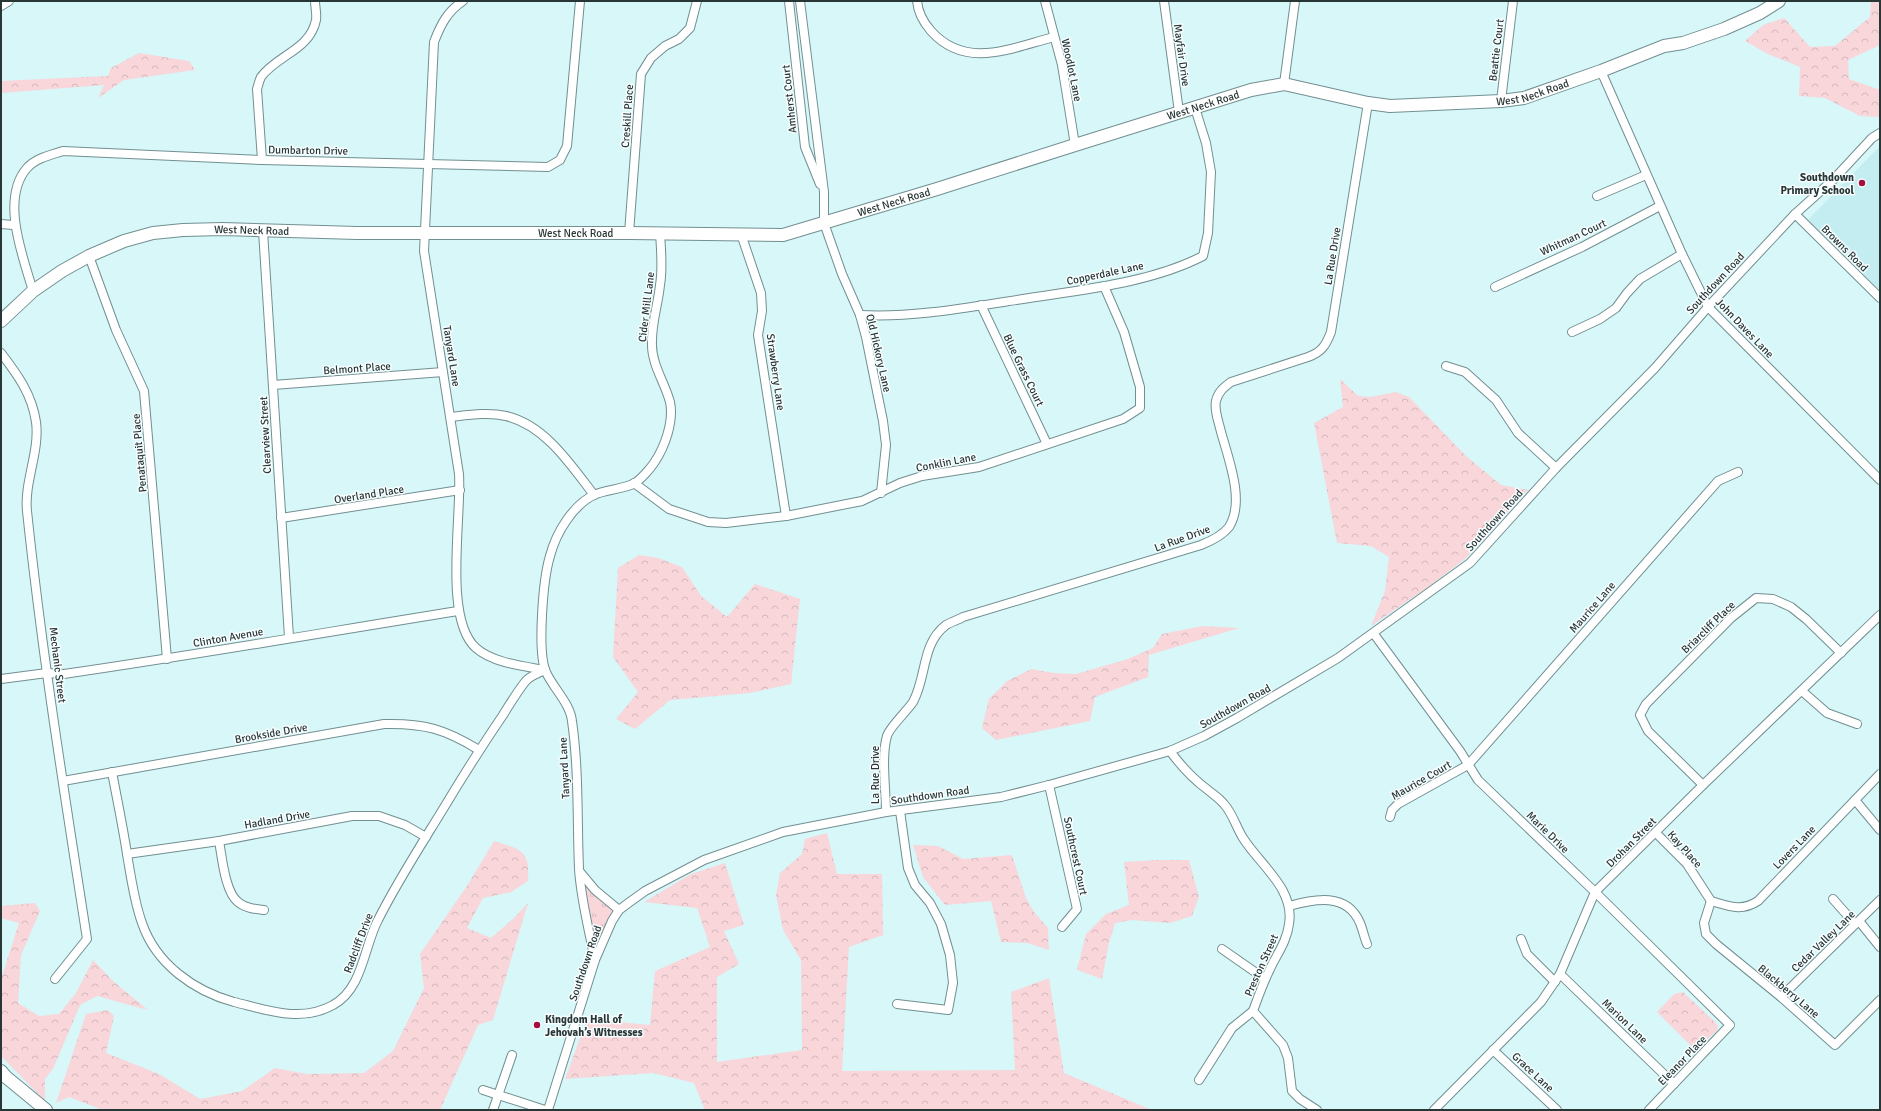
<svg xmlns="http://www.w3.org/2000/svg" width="1881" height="1111" font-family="Signika,sans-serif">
<defs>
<pattern id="grass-tufts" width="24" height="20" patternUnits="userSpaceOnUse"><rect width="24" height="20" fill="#f8d6da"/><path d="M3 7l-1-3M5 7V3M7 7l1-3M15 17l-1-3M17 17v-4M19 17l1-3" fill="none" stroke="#d5b8bc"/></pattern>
<pattern id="forest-crowns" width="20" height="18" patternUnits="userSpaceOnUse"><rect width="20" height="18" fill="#f8d6da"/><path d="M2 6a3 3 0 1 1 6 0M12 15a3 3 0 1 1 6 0" fill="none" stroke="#d5b8bc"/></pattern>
</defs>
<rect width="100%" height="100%" fill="#d7f7f9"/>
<path fill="#c3edf0" d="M1880 146V292L1808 220Z"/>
<path fill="url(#grass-tufts)" d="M582 880 615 911 595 952Z"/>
<g fill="url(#forest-crowns)">
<path d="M1871 1H1880V45L1848 60 1849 79 1880 90V117L1860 116 1825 98 1799 96 1800 67 1768 54 1745 41 1763 25 1784 18 1810 47 1835 46 1870 17Z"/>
<path d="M139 53 189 61 195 70 124 80 98 98 104 85 1 93V81L108 76 111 68Z"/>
<path d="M1340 379 1358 396 1370 397 1396 392 1409 397 1466 456 1501 485 1528 490 1465 559 1428 587 1371 626 1385 591 1389 557 1371 546 1337 543 1314 423 1343 407Z"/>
<path d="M639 555 658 558 682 567 701 596 727 617 755 584 800 599 791 684 750 693 670 700 635 729 616 719 638 692 613 657 618 568Z"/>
<path d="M1203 626 1239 628 1149 655 1148 677 1095 697 1090 721 996 740 982 728 989 699 1007 681 1031 669 1054 673 1076 674 1128 659 1153 648 1162 634Z"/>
<path d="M827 833 837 874H882L883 935 849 947 842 1071 1015 1070 1011 992 1049 978 1064 1073 1152 1110H705L694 1083 653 1073 565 1079 587 1019 650 1025 655 971 710 947 697 908 644 902 691 874 725 863 744 925 724 931 739 964 717 977V1062L802 1050 801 960 783 930 776 895 780 873 802 854 805 839Z"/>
<path d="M494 841C521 850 530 849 528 881L511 892 483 898 467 928 491 938 513 919 528 903 493 1020 478 1025 440 1110H103L69 1097 56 1103 86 1014 108 1010 114 1016 106 1053 159 1074 200 1099 242 1091 275 1068 307 1074 364 1073 393 1051 424 988 420 954 467 886Z"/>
<path d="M913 845 938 846 963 859 1012 855 1026 898 1034 912 1048 928 1049 950 1027 943 1001 942 991 901 945 905 923 877Z"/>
<path d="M1157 860H1189L1199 897 1192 916 1170 923 1132 920 1115 923 1109 943 1102 979 1077 970 1086 934 1106 914 1129 905 1124 862Z"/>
<path d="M35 903 40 911 21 955 18 1003 39 1016 59 1014 76 993 93 960 114 982 148 1010 97 996 80 1005 53 1069 45 1079V1101L1 1056V979L19 923 1 918V906Z"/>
<path d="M1683 992 1715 1022 1718 1026 1717 1031 1695 1050 1657 1012 1674 994Z"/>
</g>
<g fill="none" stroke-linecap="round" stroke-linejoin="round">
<g stroke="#728f91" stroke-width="10">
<g id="street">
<path d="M463 1C447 12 441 24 434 42L424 251 459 474C462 516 443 619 476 648 493 663 523 666 545 670"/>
<path d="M789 1 805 147 820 184"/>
<path d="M800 1 824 192V223L842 274 860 315 866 337 883 421 886 445 881 493"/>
<path d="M917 1C918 12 924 23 931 31 966 70 1011 48 1054 37"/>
<path d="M1045 1 1062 65 1075 145"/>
<path d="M1164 1 1179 112"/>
<path d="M1 6 9 1"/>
<path d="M1601 71 1682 254 1708 307 1880 480"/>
<path d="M1284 84 1295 1"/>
<path d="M1501 101 1513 1"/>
<path d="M262 160 257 89C258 86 259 81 261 77 277 55 310 50 316 20 317 14 315 7 315 1"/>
<path d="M1597 196 1646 175"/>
<path d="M1795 214 1880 298"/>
<path d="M1 224 13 225"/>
<path d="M263 231 289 637"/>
<path d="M629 233 641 74 651 58 665 46 679 39 690 28 697 1"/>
<path d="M741 234 761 293 762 311 758 335 786 516"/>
<path d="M89 256 116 330 144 391 167 659"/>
<path d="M1495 287 1582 247 1660 206"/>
<path d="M33 291C23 257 0 199 27 168 36 158 51 155 63 151L262 160 548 167 560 160 567 146 580 1"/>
<path d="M981 305 1047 444"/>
<path d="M860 315C914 318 970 307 1023 299 1080 290 1151 283 1203 256L1208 233 1211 172 1206 143 1195 108"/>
<path d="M1572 332 1600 319 1616 308 1627 293 1640 279 1682 254"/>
<path d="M1 353C17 374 32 394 36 422 40 451 24 482 27 511 42 654 65 797 87 939L55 979"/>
<path d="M1446 366 1465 372 1496 400 1518 433 1556 468"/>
<path d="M273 385 443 372"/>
<path d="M451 417C469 415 488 412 506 416 545 425 571 465 594 495"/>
<path d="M634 483 669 509 708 522 726 523 786 516 862 501 900 483 922 476 979 467 1123 419 1140 408V387L1124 332 1104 286"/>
<path d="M281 518 460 490"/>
<path d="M1374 634 1460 751 1478 780 1595 892 1730 1025 1649 1110"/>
<path d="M1 679 47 673 64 674C195 655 327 632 458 611"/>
<path d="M1802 691 1827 713 1857 724"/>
<path d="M1170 751C1181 766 1193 779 1208 790 1214 795 1219 798 1224 804 1233 814 1236 827 1243 838 1260 865 1295 889 1289 924 1287 941 1277 954 1270 969 1263 983 1258 997 1253 1011L1283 1045 1288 1058 1292 1091 1300 1099 1317 1110"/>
<path d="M112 772C117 799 123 827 127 854 131 877 134 901 142 923 156 964 194 991 234 1002 267 1010 301 1023 333 1005 363 989 364 946 378 920 400 876 429 833 454 791 470 765 486 740 503 715 510 704 517 692 525 682 529 676 539 673 545 670"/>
<path d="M63 781 384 724C424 723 445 729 479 750"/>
<path d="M1049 785 1077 909 1062 927"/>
<path d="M1703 785 1648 731 1640 715 1646 704 1731 618 1756 598 1773 599 1791 607 1806 619 1841 653"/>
<path d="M1855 800 1880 830"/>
<path d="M886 812C886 791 881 756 887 736 889 728 907 711 913 702 927 677 921 644 946 625 951 622 958 620 963 617L1201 545C1211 541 1222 536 1229 527 1246 500 1227 456 1220 428 1218 420 1214 409 1216 401 1218 392 1224 387 1231 382L1308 357C1322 352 1326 345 1331 332L1368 103"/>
<path d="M1390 817 1392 810 1398 804 1468 765 1718 481 1738 472"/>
<path d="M1656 833 1687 864 1711 901"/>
<path d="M219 841C222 857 225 892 238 902 245 908 255 909 264 910"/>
<path d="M127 854 219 841 352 816H379L405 825 426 837"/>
<path d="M580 872 595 890 619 910"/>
<path d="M1833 899 1855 924"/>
<path d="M1711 901 1704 923 1706 934 1716 944 1781 997 1835 1045 1880 1000"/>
<path d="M1711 901C1729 906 1741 912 1758 901L1880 774"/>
<path d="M1289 906C1314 899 1347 892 1360 923 1363 930 1364 937 1367 944"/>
<path d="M1859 921 1880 947"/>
<path d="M1521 939 1527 954 1555 982"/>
<path d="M1222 949 1265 979"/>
<path d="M595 960C589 930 581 900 579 869 577 820 579 770 572 721 570 703 553 688 546 672 537 652 543 579 550 556 556 533 573 504 596 494 606 490 627 488 635 483 641 479 650 469 654 463 665 447 674 421 670 402 665 383 652 365 652 345 651 324 658 305 660 285 663 268 661 250 660 233"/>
<path d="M1560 974 1674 1084"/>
<path d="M1781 997 1880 900"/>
<path d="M897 1004 948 1010 953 983 950 955 941 924 930 903 915 885 908 868 900 811"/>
<path d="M1493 1050 1557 1110"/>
<path d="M1199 1080 1232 1028 1253 1011"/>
<path d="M483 1090 545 1110"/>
<path d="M493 1110 512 1055"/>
<path d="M548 1110 595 960 612 921 619 910 627 904 645 891 704 860 783 832 886 812 1001 797 1049 785 1170 751 1204 736 1237 718 1338 658 1470 563 1556 468 1655 368 1708 307 1795 214 1833 180 1872 138 1880 133"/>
<path d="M1434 1110 1541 1002 1560 974 1595 892 1703 785 1880 615"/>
</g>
</g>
<g stroke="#728f91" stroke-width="14">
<g id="secondary">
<path id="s1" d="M1 321 33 291 62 271 89 256 124 241 153 233 183 230 222 229 357 233H629L783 235 937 189 1075 145 1251 90 1284 84 1368 103 1390 106 1501 101 1524 98 1601 71 1664 46 1683 43 1724 29 1760 13 1779 1"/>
<path d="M1 1071 6 1077 46 1110"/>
</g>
</g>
<use href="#street" stroke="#fff" stroke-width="8"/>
<use href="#secondary" stroke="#fff" stroke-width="12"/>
</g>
<g fill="#a60e40" stroke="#f8feff" stroke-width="1.5">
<circle cx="1862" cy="183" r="4"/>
<circle cx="537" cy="1025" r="4"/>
</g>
<g text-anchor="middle" stroke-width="3" stroke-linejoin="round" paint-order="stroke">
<g font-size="11" fill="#293636" stroke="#f8feff">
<text transform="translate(1496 50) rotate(-83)" y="4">Beattie Court</text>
<text transform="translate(1182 55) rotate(82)" y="4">Mayfair Drive</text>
<text transform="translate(1072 70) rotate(78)" y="4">Woodlot Lane</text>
<text dy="4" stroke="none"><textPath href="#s1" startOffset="1584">West Neck Road</textPath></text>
<text transform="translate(789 99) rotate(-96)" y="4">Amherst Court</text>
<text dy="4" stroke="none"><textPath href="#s1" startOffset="1248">West Neck Road</textPath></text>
<text transform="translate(627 116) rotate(-86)" y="4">Creskill Place</text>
<text transform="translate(308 150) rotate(1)" y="4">Dumbarton Drive</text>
<text dy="4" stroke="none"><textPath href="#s1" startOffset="924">West Neck Road</textPath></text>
<text dy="4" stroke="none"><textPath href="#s1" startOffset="277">West Neck Road</textPath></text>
<text dy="4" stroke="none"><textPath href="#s1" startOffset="601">West Neck Road</textPath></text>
<text transform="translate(1573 237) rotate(-25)" y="4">Whitman Court</text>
<text transform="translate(1845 248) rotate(45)" y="4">Browns Road</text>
<text transform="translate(1332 256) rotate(-81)" y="4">La Rue Drive</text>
<text transform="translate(1105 273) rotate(-12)" y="4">Copperdale Lane</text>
<text transform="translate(1715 283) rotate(-47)" y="4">Southdown Road</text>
<text transform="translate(646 307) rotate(-83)" y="4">Cider Mill Lane</text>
<text transform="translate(1745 328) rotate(46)" y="4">John Daves Lane</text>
<text transform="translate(879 353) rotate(77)" y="4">Old Hickory Lane</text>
<text transform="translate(452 356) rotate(81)" y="4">Tanyard Lane</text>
<text transform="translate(357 368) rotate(-4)" y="4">Belmont Place</text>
<text transform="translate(1024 370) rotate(64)" y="4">Blue Grass Court</text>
<text transform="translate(776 372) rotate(82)" y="4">Strawberry Lane</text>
<text transform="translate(265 435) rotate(-93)" y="4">Clearview Street</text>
<text transform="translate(139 453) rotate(-95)" y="4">Penataquit Place</text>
<text transform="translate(946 462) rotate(-11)" y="4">Conklin Lane</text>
<text transform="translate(369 494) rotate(-9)" y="4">Overland Place</text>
<text transform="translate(1494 520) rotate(-48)" y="4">Southdown Road</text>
<text transform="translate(1182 538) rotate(-20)" y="4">La Rue Drive</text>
<text transform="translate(1592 607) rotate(-49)" y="4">Maurice Lane</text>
<text transform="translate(1708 627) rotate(-44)" y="4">Briarcliff Place</text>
<text transform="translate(228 637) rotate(-10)" y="4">Clinton Avenue</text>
<text transform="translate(58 665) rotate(83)" y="4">Mechanic Street</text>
<text transform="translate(1235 706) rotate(-29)" y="4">Southdown Road</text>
<text transform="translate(271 733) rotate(-10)" y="4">Brookside Drive</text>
<text transform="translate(564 768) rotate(-93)" y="4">Tanyard Lane</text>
<text transform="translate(875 775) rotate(-90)" y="4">La Rue Drive</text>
<text transform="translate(1421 780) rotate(-30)" y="4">Maurice Court</text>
<text transform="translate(930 795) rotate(-8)" y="4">Southdown Road</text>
<text transform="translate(277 819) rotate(-10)" y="4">Hadland Drive</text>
<text transform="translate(1548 832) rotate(44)" y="4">Marie Drive</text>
<text transform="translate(1631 842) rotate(-45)" y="4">Drohan Street</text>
<text transform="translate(1794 847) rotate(-46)" y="4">Lovers Lane</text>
<text transform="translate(1685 849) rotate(48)" y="4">Kay Place</text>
<text transform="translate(1076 856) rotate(78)" y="4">Southcrest Court</text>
<text transform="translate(1823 941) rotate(-44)" y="4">Cedar Valley Lane</text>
<text transform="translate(358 943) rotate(-69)" y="4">Radcliff Drive</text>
<text transform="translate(585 963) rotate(-71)" y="4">Southdown Road</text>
<text transform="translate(1261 965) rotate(-66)" y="4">Preston Street</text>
<text transform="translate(1789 991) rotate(40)" y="4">Blackberry Lane</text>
<text transform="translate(1625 1021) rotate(44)" y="4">Marion Lane</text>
<text transform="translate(1682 1060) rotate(-46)" y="4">Eleanor Place</text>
<text transform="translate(1533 1072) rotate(43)" y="4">Grace Lane</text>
</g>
<g font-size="11" font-weight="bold" fill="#293636" stroke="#f8feff" text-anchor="end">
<text x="1854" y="181">Southdown<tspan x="1854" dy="13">Primary School</tspan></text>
<text x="545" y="1023" text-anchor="start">Kingdom Hall of<tspan x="545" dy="13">Jehovah’s Witnesses</tspan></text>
</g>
</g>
<rect width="1881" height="1111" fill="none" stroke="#293636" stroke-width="4"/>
</svg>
